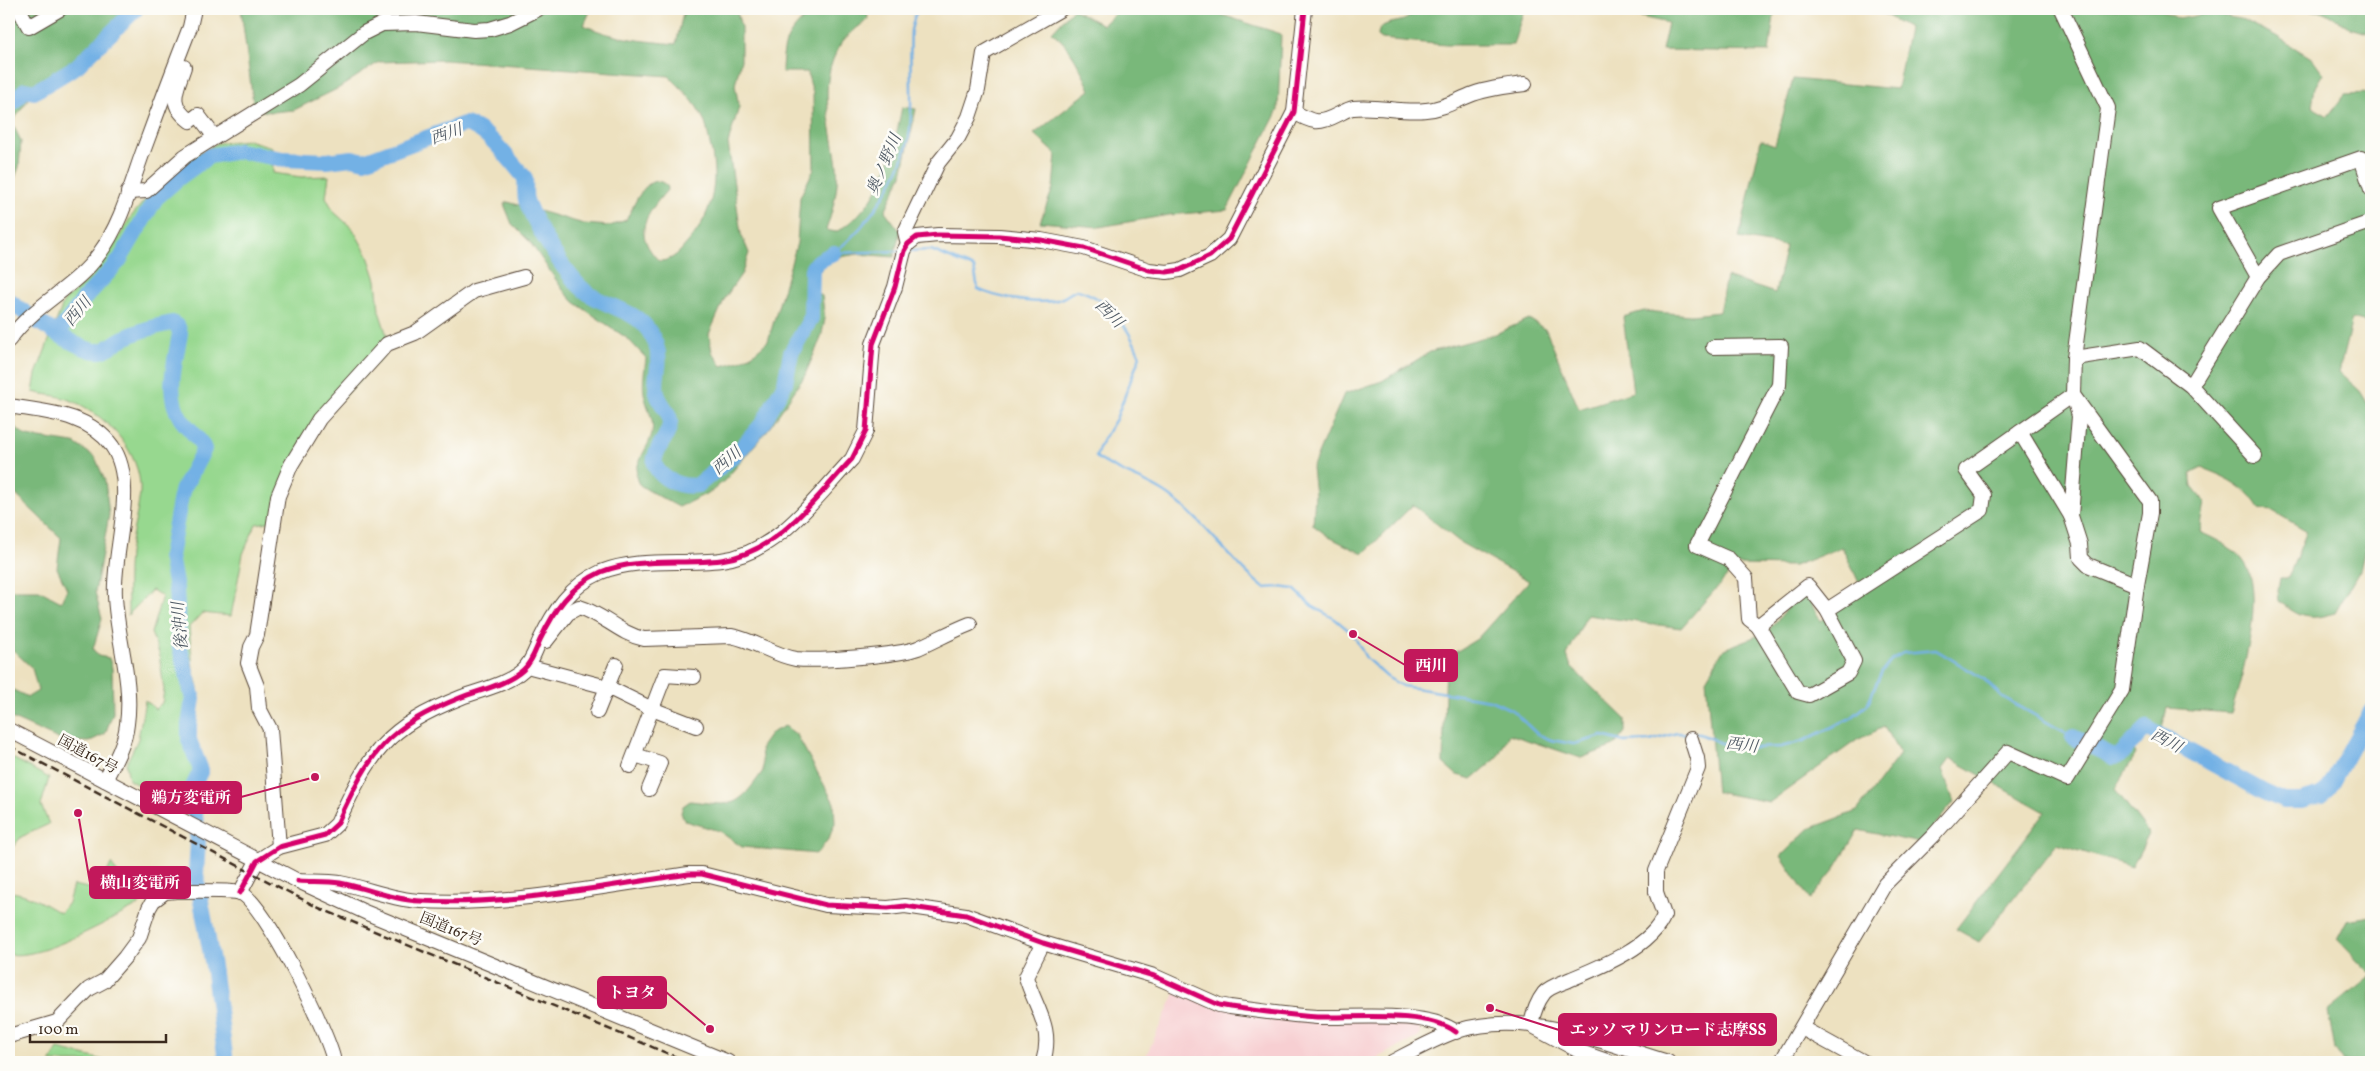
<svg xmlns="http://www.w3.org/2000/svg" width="2380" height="1071" font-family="Vollkorn,'Noto Serif JP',serif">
<rect width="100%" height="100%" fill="#fdfcf7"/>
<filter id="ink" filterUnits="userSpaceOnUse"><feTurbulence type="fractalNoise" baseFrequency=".02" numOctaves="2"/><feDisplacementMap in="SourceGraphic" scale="10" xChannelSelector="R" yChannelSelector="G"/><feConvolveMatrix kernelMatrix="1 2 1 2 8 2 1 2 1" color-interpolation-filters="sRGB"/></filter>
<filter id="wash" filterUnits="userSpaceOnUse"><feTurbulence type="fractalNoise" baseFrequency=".0096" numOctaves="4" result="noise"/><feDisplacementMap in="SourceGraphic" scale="20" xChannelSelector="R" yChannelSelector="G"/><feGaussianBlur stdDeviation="1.12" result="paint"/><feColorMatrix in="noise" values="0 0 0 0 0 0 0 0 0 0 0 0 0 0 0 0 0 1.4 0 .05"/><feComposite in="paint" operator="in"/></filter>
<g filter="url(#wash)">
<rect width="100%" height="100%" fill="#ede1c0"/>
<path fill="#f7cfd2" d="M1177 989 1211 1006 1419 1024 1420 1036 1369 1062H1143Z"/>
<g fill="#97d88f" stroke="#698156">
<path d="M248 140 272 147 273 173 301 177 329 176 326 197 334 212 353 229 368 256 376 280 379 311 391 348 324 418 288 478 275 521 256 524 243 554 231 616 202 613 189 627 193 669 198 687 192 737 195 751V768L183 794 191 809 189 814 129 780 126 764 138 739 145 700 155 709 162 703 164 690 159 653 151 633 162 596 152 590 128 615C128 595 127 574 129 553 132 533 138 513 140 493 143 452 103 411 67 399 56 395 44 395 33 392L36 374 64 301 90 278 110 252 130 218 159 183 190 157 218 143Z"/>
<path d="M9 756 49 778 41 805 49 824 21 837 9 852Z"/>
<path d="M111 864 141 904C111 919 40 961 9 954V892C29 893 43 904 60 913L68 903 73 885 99 890Z"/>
<path d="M58 1049 111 1062H50Z"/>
</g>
<g fill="#79b87a" stroke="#5a714c">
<path d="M9 9H144L105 43 92 59 65 77 45 86 28 99 12 123 21 141 19 167 9 193Z"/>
<path d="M241 9H591L584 25C612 39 645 41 676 44L684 9H733L737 12 741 27V60L735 85 739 107 728 143 741 234 749 253 742 273 725 298 709 334 712 352 722 366 740 361 753 354 768 341 797 243 800 197 814 169 813 93 807 72H782C783 36 789 34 813 9H867L868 19C859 27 846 35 840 45 816 86 832 123 837 166 839 187 833 210 826 230L836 232C883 204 892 157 902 107L916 109 902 175 885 211 900 231 894 257 858 254 827 259 822 269 814 273 813 290 822 296 825 319 821 338 804 377 770 427 725 480 712 491 679 507C673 504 641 487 639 484 629 469 649 448 652 433 655 418 646 407 644 393 642 382 645 369 646 358L628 339 574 302 563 290 530 242 512 224 504 204 508 202 584 224 610 226 626 220C633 208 648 166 668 187L667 190C645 216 632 233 659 261 674 261 680 251 689 241 715 211 719 177 709 140 708 133 706 124 703 118 695 101 682 89 669 76L444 60 379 62 339 88 294 110 272 112 254 110Z"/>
<path d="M1073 9 1103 25 1120 9H1218L1216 13 1281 34 1278 110 1227 210 1169 215 1099 227 1040 222 1053 188 1056 154 1034 134 1090 90C1080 67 1072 48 1052 32Z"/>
<path d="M1418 9H1524L1513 45H1446L1382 39 1378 36C1378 21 1396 24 1406 19 1410 17 1414 12 1418 9Z"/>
<path d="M1605 9H1775L1769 52 1662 50 1668 23Z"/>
<path d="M1884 9H2159L2179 19 2210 13 2244 20 2276 36 2313 59 2323 73 2315 87 2312 107 2328 116 2345 94 2371 93V324L2352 319 2339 372 2360 391 2371 409V494L2364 510 2371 516V520L2360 570 2335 613C2309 621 2300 618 2279 601L2278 590 2280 578H2288L2307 531 2271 510 2259 508C2245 485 2226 477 2202 468L2190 474 2192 486 2205 502 2200 532C2215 539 2231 546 2242 559 2268 589 2242 678 2231 713L2167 708 2159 740 2146 733 2131 748 2136 754 2115 789 2149 834 2132 867 2057 844 1979 942 1956 929 2045 812 1950 758 1942 769 1954 802 1920 843 1858 830 1834 870 1810 900 1781 856 1809 829 1857 811 1900 754 1884 727 1857 740 1770 802 1716 792 1706 679 1724 649 1767 632 1803 590 1821 621 1863 591 1842 547 1794 566 1737 565 1681 628 1587 615 1567 655 1571 667 1625 719V732L1614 746 1581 758 1509 734 1497 758 1472 779 1457 775 1443 763 1446 658 1477 639 1529 581 1461 543 1413 505 1363 554 1329 537 1313 525 1315 495 1312 468 1344 394 1382 381 1430 352 1493 335 1529 319 1546 330 1579 409 1633 392 1623 317 1644 311 1691 315 1719 312 1726 277 1775 293 1786 246 1739 238 1761 140 1775 145 1793 79 1897 89 1909 28 1882 13Z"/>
<path d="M2301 9H2371V34L2351 28 2324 12Z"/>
<path d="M9 422 26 436 74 443 95 457 105 481 109 515 95 592 102 619 93 649 98 656 109 658 112 668 113 713 105 734 88 742 63 741 9 717V688L28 697 38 691 32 668 13 650 9 649V590H39L61 602 67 589 57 568 61 538 9 488Z"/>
<path d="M785 726 797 735 834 803 835 823 829 838 817 854 742 847 719 831 685 821 681 813 683 806 690 801C735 806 736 809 763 771L761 747 771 733Z"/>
<path d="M2371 916V974L2337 939 2347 920Z"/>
<path d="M2371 976V1062H2343L2335 1050 2328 1011Z"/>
</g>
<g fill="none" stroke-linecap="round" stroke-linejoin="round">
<g stroke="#73b1e5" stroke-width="2.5">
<path d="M910 251 931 250 974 268 978 289C995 298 1041 306 1060 299 1066 297 1071 292 1077 290 1110 298 1128 327 1140 356L1116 419 1100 445 1096 457C1119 474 1148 479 1171 497 1206 523 1230 561 1264 588L1279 587 1294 589 1312 606 1335 619 1353 634 1366 658 1387 677 1402 686 1490 700 1512 710 1537 734 1551 740 1574 744 1603 736 1624 742 1650 741 1677 733 1700 734 1721 743 1751 748 1781 747 1803 741 1851 718 1867 705 1882 671 1892 659 1903 653 1936 650 1984 679 2001 696 2073 737"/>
<path d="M835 252C868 226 906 172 910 129 913 96 909 63 911 30L915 15 920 9"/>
<path d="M834 253 900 251"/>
</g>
<g stroke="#73b1e5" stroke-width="16">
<path d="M9 106 25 90 34 92 77 66 136 9"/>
<path d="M9 301C25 313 82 354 100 351 108 350 116 341 124 338 139 331 156 326 172 323L178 327 180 333C176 361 164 392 181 419 188 429 200 438 204 449L182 491 170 556 176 589 179 644 193 699 189 725V740L201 770 189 795 195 815 198 842 196 874 213 966 226 1062"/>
<path d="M57 334 83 300 119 261 156 198 180 177 209 156 239 151 283 159 327 161 352 158 364 161 464 124C486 126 511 162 525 178 526 185 524 192 526 200 535 225 567 279 589 294 616 312 644 310 656 345 663 364 653 377 657 393 659 403 669 411 670 420 672 442 635 459 669 480 678 485 687 487 698 485L737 453 763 423 785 383 791 353 811 318 812 269 817 262 834 253"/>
<path d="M2073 737 2113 757 2119 756 2147 728 2264 792 2284 801H2302L2321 795 2329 788 2371 711"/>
</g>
</g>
</g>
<g filter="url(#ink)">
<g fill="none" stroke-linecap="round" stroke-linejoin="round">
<g stroke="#564536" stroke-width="16">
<g id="minor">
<path d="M19 9 29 27 60 9"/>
<path d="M2061 9 2108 108 2074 358 2073 395 2079 416 2071 516 2080 544 2081 558 2088 565 2137 585"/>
<path d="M184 67C176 91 167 104 190 121L198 115 214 136"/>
<path d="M1294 112C1314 123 1318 125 1339 114 1343 112 1348 109 1353 108 1377 105 1401 113 1426 110 1443 109 1457 100 1473 94 1490 88 1507 86 1525 84"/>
<path d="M128 192 146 191 185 156 299 85 364 33 382 24 416 23 474 30 490 29 510 23 538 9"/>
<path d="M908 244 905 232 938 163 958 138 969 117 978 90 984 53 1061 9"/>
<path d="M2258 277 2219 208 2361 158 2371 189"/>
<path d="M9 340C33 305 75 288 99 254 122 223 131 184 144 149 159 108 174 68 190 27L194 9"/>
<path d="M1713 347 1781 346 1779 385 1697 545 1729 559 1746 578 1749 619 1758 626"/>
<path d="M2074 358 2140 348 2191 386 2255 456"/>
<path d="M2191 386 2258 277 2279 254 2371 222"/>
<path d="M9 406C45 412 88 413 112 446 139 485 112 552 115 596 117 639 133 681 127 724 125 744 114 763 105 780"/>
<path d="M2020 432 2071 516"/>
<path d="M1808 586 1827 610 1854 661 1848 673 1809 695 1798 692 1758 626Z"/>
<path d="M1827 610 1982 510 1984 495 1966 470 2073 395"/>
<path d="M546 641 568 613 579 607C603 614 620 634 644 639L731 636C754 640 773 655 796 659 817 662 900 655 918 648 936 640 952 631 970 624"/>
<path d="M527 666 607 687 652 709 696 726"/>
<path d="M597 712 616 665"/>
<path d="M9 730 298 881 367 913 728 1062"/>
<path d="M635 755 660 763 649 789"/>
<path d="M630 766 665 675 694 677"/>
<path d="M279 847 270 729 259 708 257 686 248 663 251 647 257 635 278 496 291 465 319 419 387 344 415 333 474 291 524 277"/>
<path d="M298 881C312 882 327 881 340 883 367 888 393 900 421 901 510 906 601 886 689 874H702L826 905 888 908 905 906 966 915 1043 943 1154 976 1219 1005 1230 1007C1259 1011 1288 1015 1317 1017 1353 1018 1427 1010 1456 1032"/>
<path d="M240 893 257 861 279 847 325 835 337 824C370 752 386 727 462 697 481 690 508 684 523 670 532 662 535 651 540 640 554 611 570 586 601 572 638 557 681 565 721 560 778 553 815 498 852 459L866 431 873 344 895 287 904 251 908 244 917 237 938 235 999 236 1041 240 1084 248 1149 270 1167 272 1180 270 1210 256 1229 239 1294 112 1305 9"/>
<path d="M1043 943 1026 977C1035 1008 1054 1027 1043 1062"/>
<path d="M1802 1028 1864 1062"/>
<path d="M9 1036 57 1022 79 999 89 989 104 981 125 957 139 938 149 908 153 901 165 892 176 891C188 891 231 890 241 893 264 903 330 1035 334 1062"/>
<path d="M1392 1062C1413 1051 1434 1039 1457 1031 1528 1009 1601 1042 1668 1062"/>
<path d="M1610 1062 1581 1052 1531 1025C1533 1014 1537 1002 1544 993 1550 986 1563 983 1571 979 1600 967 1653 946 1664 915L1656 892V871L1698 768 1697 758 1691 739"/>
<path d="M1781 1062 1885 884 1933 836 2008 752 2067 779 2122 690 2137 585 2150 513V501L2073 395"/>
</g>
</g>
<use href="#minor" stroke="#fff" stroke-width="14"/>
<path stroke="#3b2a1e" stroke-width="2.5" stroke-dasharray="8 4" stroke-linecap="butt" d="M9 746 319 908 688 1062"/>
<g stroke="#fdfcf7" stroke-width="8">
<g id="cycleway">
<path d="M298 881C312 882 327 881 340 883 367 888 393 900 421 901 510 906 601 886 689 874H702L826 905 888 908 905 906 966 915 1043 943 1154 976 1219 1005 1230 1007C1259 1011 1288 1015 1317 1017 1353 1018 1427 1010 1456 1032"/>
<path d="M240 893 257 861 279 847 325 835 337 824C370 752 386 727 462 697 481 690 508 684 523 670 532 662 535 651 540 640 554 611 570 586 601 572 638 557 681 565 721 560 778 553 815 498 852 459L866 431 873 344 895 287 904 251 908 244 917 237 938 235 999 236 1041 240 1084 248 1149 270 1167 272 1180 270 1210 256 1229 239 1294 112 1305 9"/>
</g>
</g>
<use href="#cycleway" stroke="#d6006c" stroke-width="5"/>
</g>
</g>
<g text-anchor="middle" stroke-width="5" stroke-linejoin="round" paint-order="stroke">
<g font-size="15" fill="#3b2a1e" stroke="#fdfcf7">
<text transform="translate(88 754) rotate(28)" y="5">国道167号</text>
<text transform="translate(451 929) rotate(22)" y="5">国道167号</text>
</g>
<g font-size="16" font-style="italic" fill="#4f5964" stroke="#fdfcf7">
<text transform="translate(446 133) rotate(-19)" y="6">西川</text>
<text transform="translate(883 164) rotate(-67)" y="6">奥ノ野川</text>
<text transform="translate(77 311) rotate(-50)" y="6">西川</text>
<text transform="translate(1110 313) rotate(45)" y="6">西川</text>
<text transform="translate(726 460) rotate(-41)" y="6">西川</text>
<text transform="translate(179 626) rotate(-95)" y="6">後沖川</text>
<text transform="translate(2167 740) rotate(28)" y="6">西川</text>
<text transform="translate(1742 744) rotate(7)" y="6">西川</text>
</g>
</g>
<path fill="none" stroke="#c2185b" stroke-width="2" d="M1353 634L1405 665M315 777L241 797M78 813L90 883M710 1029L666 992M1490 1008L1559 1030"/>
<g fill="#c2185b" stroke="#fdfcf7" stroke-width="2">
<circle cx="1353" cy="634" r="5"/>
<circle cx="315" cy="777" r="5"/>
<circle cx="78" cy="813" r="5"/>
<circle cx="710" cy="1029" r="5"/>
<circle cx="1490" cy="1008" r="5"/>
</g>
<g fill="#c2185b" stroke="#c2185b" stroke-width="2">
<rect x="1405" y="650" width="52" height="31" rx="5"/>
<rect x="141" y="782" width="100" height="31" rx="5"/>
<rect x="90" y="867" width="100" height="31" rx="5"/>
<rect x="598" y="977" width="68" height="31" rx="5"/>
<rect x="1559" y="1014" width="217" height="31" rx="5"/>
</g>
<g font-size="16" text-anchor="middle" font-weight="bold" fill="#fff">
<text x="1431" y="671">西川</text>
<text x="191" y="803">鵜方変電所</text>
<text x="140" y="888">横山変電所</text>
<text x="632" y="998">トヨタ</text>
<text x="1668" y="1035">エッソ マリンロード志摩SS</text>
</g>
<rect width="2380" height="1071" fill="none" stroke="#fdfcf7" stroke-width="30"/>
<path d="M30 1034v8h136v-8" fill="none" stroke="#3b2a1e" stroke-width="2.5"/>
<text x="38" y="1034" font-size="15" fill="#3b2a1e" stroke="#fdfcf7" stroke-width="4" paint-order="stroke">100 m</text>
</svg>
